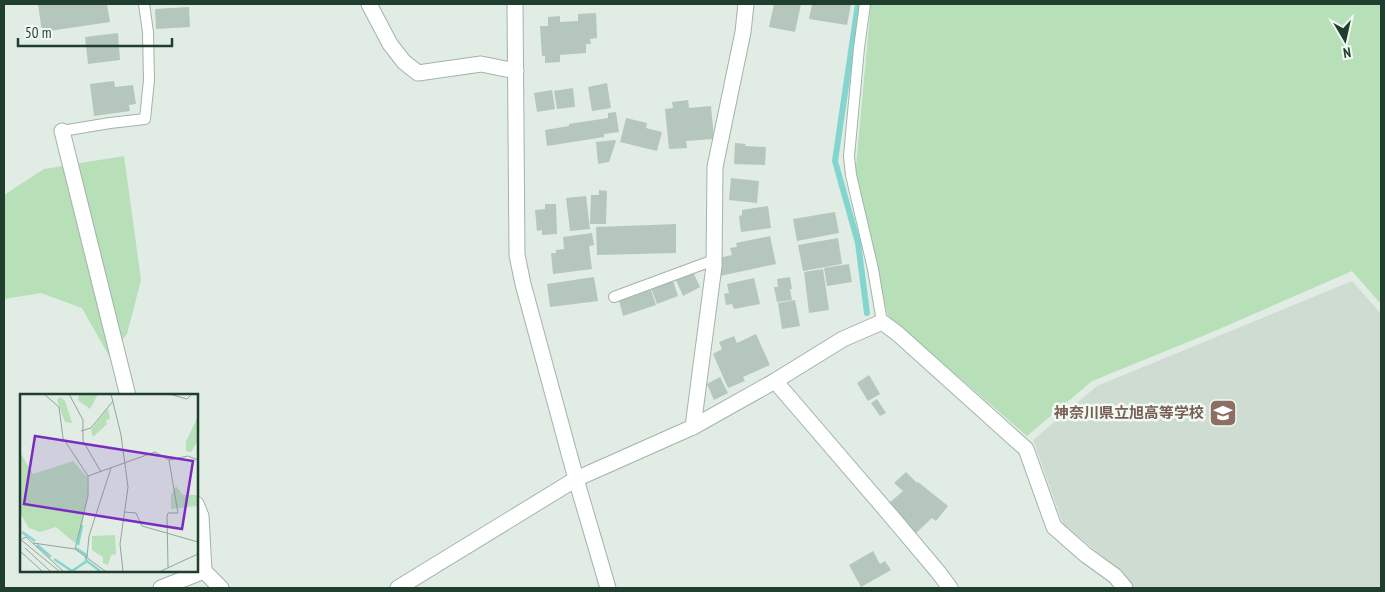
<svg xmlns="http://www.w3.org/2000/svg" width="1385" height="592" font-family="'PT Sans Narrow','Noto Sans JP',sans-serif">
<rect width="100%" height="100%" fill="#e0ece4"/>
<path fill="#cedcd2" d="M1352 281 1381 314V588H1135L1116 567 1063 524 1033 440 1097 386Z"/>
<g fill="#b7dfb8">
<path d="M871 4H1381V304L1352 271 1210 333 1092 381 1027 436 888 316 855 177Z"/>
<path d="M124 156 141 280 127 334 109 356 82 308 41 293 4 299V195L44 169Z"/>
</g>
<g fill="none" stroke-linecap="round" stroke-linejoin="round">
<path stroke="#83d6cf" stroke-width="6" d="M858 4 835 161 858 243 867 313"/>
</g>
<g fill="#b5c7bc">
<path d="M38 4H107L110 22 42 32Z"/>
<path d="M774 4H801L795 32 769 27Z"/>
<path d="M812 4H851L847 25 809 19Z"/>
<path d="M189 7 190 27 156 29 155 9Z"/>
<path d="M596 13 597 38 590 39 591 44H586V53L560 55V62L545 63V56H542L540 26H548V17L560 16V22L578 21V14Z"/>
<path d="M118 33 120 60 88 64 85 37Z"/>
<path d="M114 81 115 87 133 85 136 104 129 105 130 111 94 116 90 84Z"/>
<path d="M607 83 611 108 592 111 588 87Z"/>
<path d="M573 88 575 107 557 109 554 91Z"/>
<path d="M552 90 555 109 537 112 534 93Z"/>
<path d="M688 100 689 108 711 106 714 139 686 141 687 148 669 149 665 109 673 108 672 102Z"/>
<path d="M616 112 619 132 604 134V137L547 146 545 130 569 126V124L608 118V113Z"/>
<path d="M626 118 647 123 646 128 662 132 657 151 620 142Z"/>
<path d="M615 140 616 141 609 162 598 164 596 142Z"/>
<path d="M735 143 746 144 745 146 766 147 765 165 734 164Z"/>
<path d="M731 178 759 181 757 203 729 200Z"/>
<path d="M599 190 607 191 606 224H590L591 195H599Z"/>
<path d="M586 196 590 229 570 231 566 198Z"/>
<path d="M545 204H556L557 234 542 235V230L537 231 535 210 545 209Z"/>
<path d="M768 206 771 228 741 232 739 216 742 215V210Z"/>
<path d="M835 212 839 233 797 241 793 219Z"/>
<path d="M676 224V253L597 255 596 227Z"/>
<path d="M592 233 594 245 589 246 592 269 553 274 551 253H556V250L564 249 563 237Z"/>
<path d="M770 236 776 264 720 276 719 258 732 255 730 248 737 247 736 243Z"/>
<path d="M838 238 842 264 803 271 798 245Z"/>
<path d="M849 264 852 282 827 286 824 268Z"/>
<path d="M823 269 829 310 809 313 804 272Z"/>
<path d="M693 272 700 287 683 296 676 280Z"/>
<path d="M594 277 598 301 550 307 547 284Z"/>
<path d="M790 277 792 289H790L792 300 777 302 774 287H778L777 279Z"/>
<path d="M754 278 760 304 734 309 732 304 726 305 724 294 729 293 727 284Z"/>
<path d="M673 281 678 296 657 304 651 288Z"/>
<path d="M651 290 656 305 623 316 619 300Z"/>
<path d="M795 300 800 326 782 329 778 303Z"/>
<path d="M756 334 770 365 743 377 745 381 728 388 713 354 722 349 719 342 734 336 737 343Z"/>
<path d="M869 375 880 394 868 401 857 383Z"/>
<path d="M720 377 728 393 714 400 707 384Z"/>
<path d="M877 399 886 413 880 416 871 403Z"/>
<path d="M906 472 917 483 918 482 948 506 936 521 932 518 915 534 887 505 903 491 894 483Z"/>
<path d="M873 551 880 564 885 561 891 570 861 587 849 565Z"/>
</g>
<g fill="none" stroke-linecap="round" stroke-linejoin="round">
<g stroke="#a2b4aa" stroke-width="12">
<g id="service">
<path d="M865 4 859 48 849 156 851 175 873 269 882 322"/>
<path d="M62 131 110 123 145 119 149 80 148 32 144 4"/>
<path d="M614 297 714 260"/>
</g>
</g>
<g stroke="#a2b4aa" stroke-width="17">
<g id="minor">
<path d="M369 4 390 44 404 62 418 73 481 64 516 71"/>
<path d="M515 4 517 255 523 284 576 479 608 588"/>
<path d="M62 131 128 396"/>
<path d="M775 381 891 516 939 573 950 588"/>
<path d="M693 427 714 266 715 167 743 32 746 4"/>
<path d="M196 504 201 516 204 571"/>
<path d="M161 588 204 571 221 588"/>
<path d="M398 588 576 479 693 427 775 381 843 339 882 322 898 334 1026 449 1054 527 1086 555 1115 576 1125 588"/>
</g>
</g>
<use href="#service" stroke="#fff" stroke-width="10"/>
<use href="#minor" stroke="#fff" stroke-width="15"/>
</g>
<defs>
<g id="school-square" transform="scale(1.4375)"><rect x="-9" y="-9" width="18" height="18" rx="4" fill="#8d6e63" stroke="#f1f9f3"/><path d="M0-5L7-2L0 1L-7-2ZM-4 1L0 2.5L4 1V4Q0 6-4 4Z" fill="#fff"/></g>
</defs>
<g fill-rule="evenodd">
<use href="#school-square" x="1223" y="413"/>
</g>
<g text-anchor="middle" stroke-width="5" stroke-linejoin="round" paint-order="stroke">
<g font-size="15" font-weight="bold" fill="#785e54" stroke="#f1f9f3" text-anchor="end">
<text x="1204" y="418">神奈川県立旭高等学校</text>
</g>
</g>
<g transform="translate(20 394)">
<rect width="178" height="178" fill="#e0ece4"/>
<path d="M59 0H78L70 15 58 6ZM40 3 45 7 52 29 45 28 37 6ZM88 14 90 25 86 26 87 30 73 43 71 36ZM177 24V48L171 58 166 57V48ZM0 58 13 80 53 67 67 83 68 99 60 143 55 149 36 133 20 138 9 134 0 119ZM156 92 163 101H177V112L151 115V101ZM95 141 96 160 91 161 88 171 83 169V163L72 156V142Z" fill="#b7dfb8"/>
<path fill="none" stroke="#83d6cf" stroke-width="2.5" d="M2 138 15 147M17 151 31 163M58 151 62 131M56 154 66 161V167M34 165 52 177 67 167 80 177"/>
<path fill="none" stroke="#93a69b" stroke-width="1" d="M24 0 39 13 43 44 68 82 135 58 149 66 168 62 178 66M49 0 63 26V47L81 78M91 0 101 41 108 93 100 150 103 177M149 0 167 5 172 0M61 37 71 34 93 7M105 118 116 119 122 132 178 148M0 145 39 177M2 145 6 143 43 177M13 149 55 155 85 177M5 154 30 177M55 155 68 102V82M0 157 22 177M67 163 69 142 91 74M148 173 147 123 148 119H158L149 66M141 177 178 160"/>
<path fill="#7b2cbf" fill-opacity="0.15" stroke="#7b2cbf" stroke-width="2.5" d="M15 42 173 67 162 135 4 110Z"/>
<rect width="178" height="178" fill="none" stroke="#1f3e2e" stroke-width="2.5"/>
</g>
<rect width="1385" height="592" fill="none" stroke="#1f3e2e" stroke-width="10"/>
<g transform="translate(1345 40) rotate(171)" stroke="#f1f9f3" stroke-width="4" paint-order="stroke">
<path d="M0-4L9 19L0 12L-9 19Z" fill="#1f3e2e"/>
<text y="-8" font-size="14" font-weight="bold" text-anchor="middle" fill="#1f3e2e">N</text>
</g>
<path d="M18 38v8h154v-8" fill="none" stroke="#1f3e2e" stroke-width="2.5"/>
<text x="25" y="38" font-size="15" fill="#1f3e2e" stroke="#f1f9f3" stroke-width="4" paint-order="stroke">50 m</text>
</svg>
